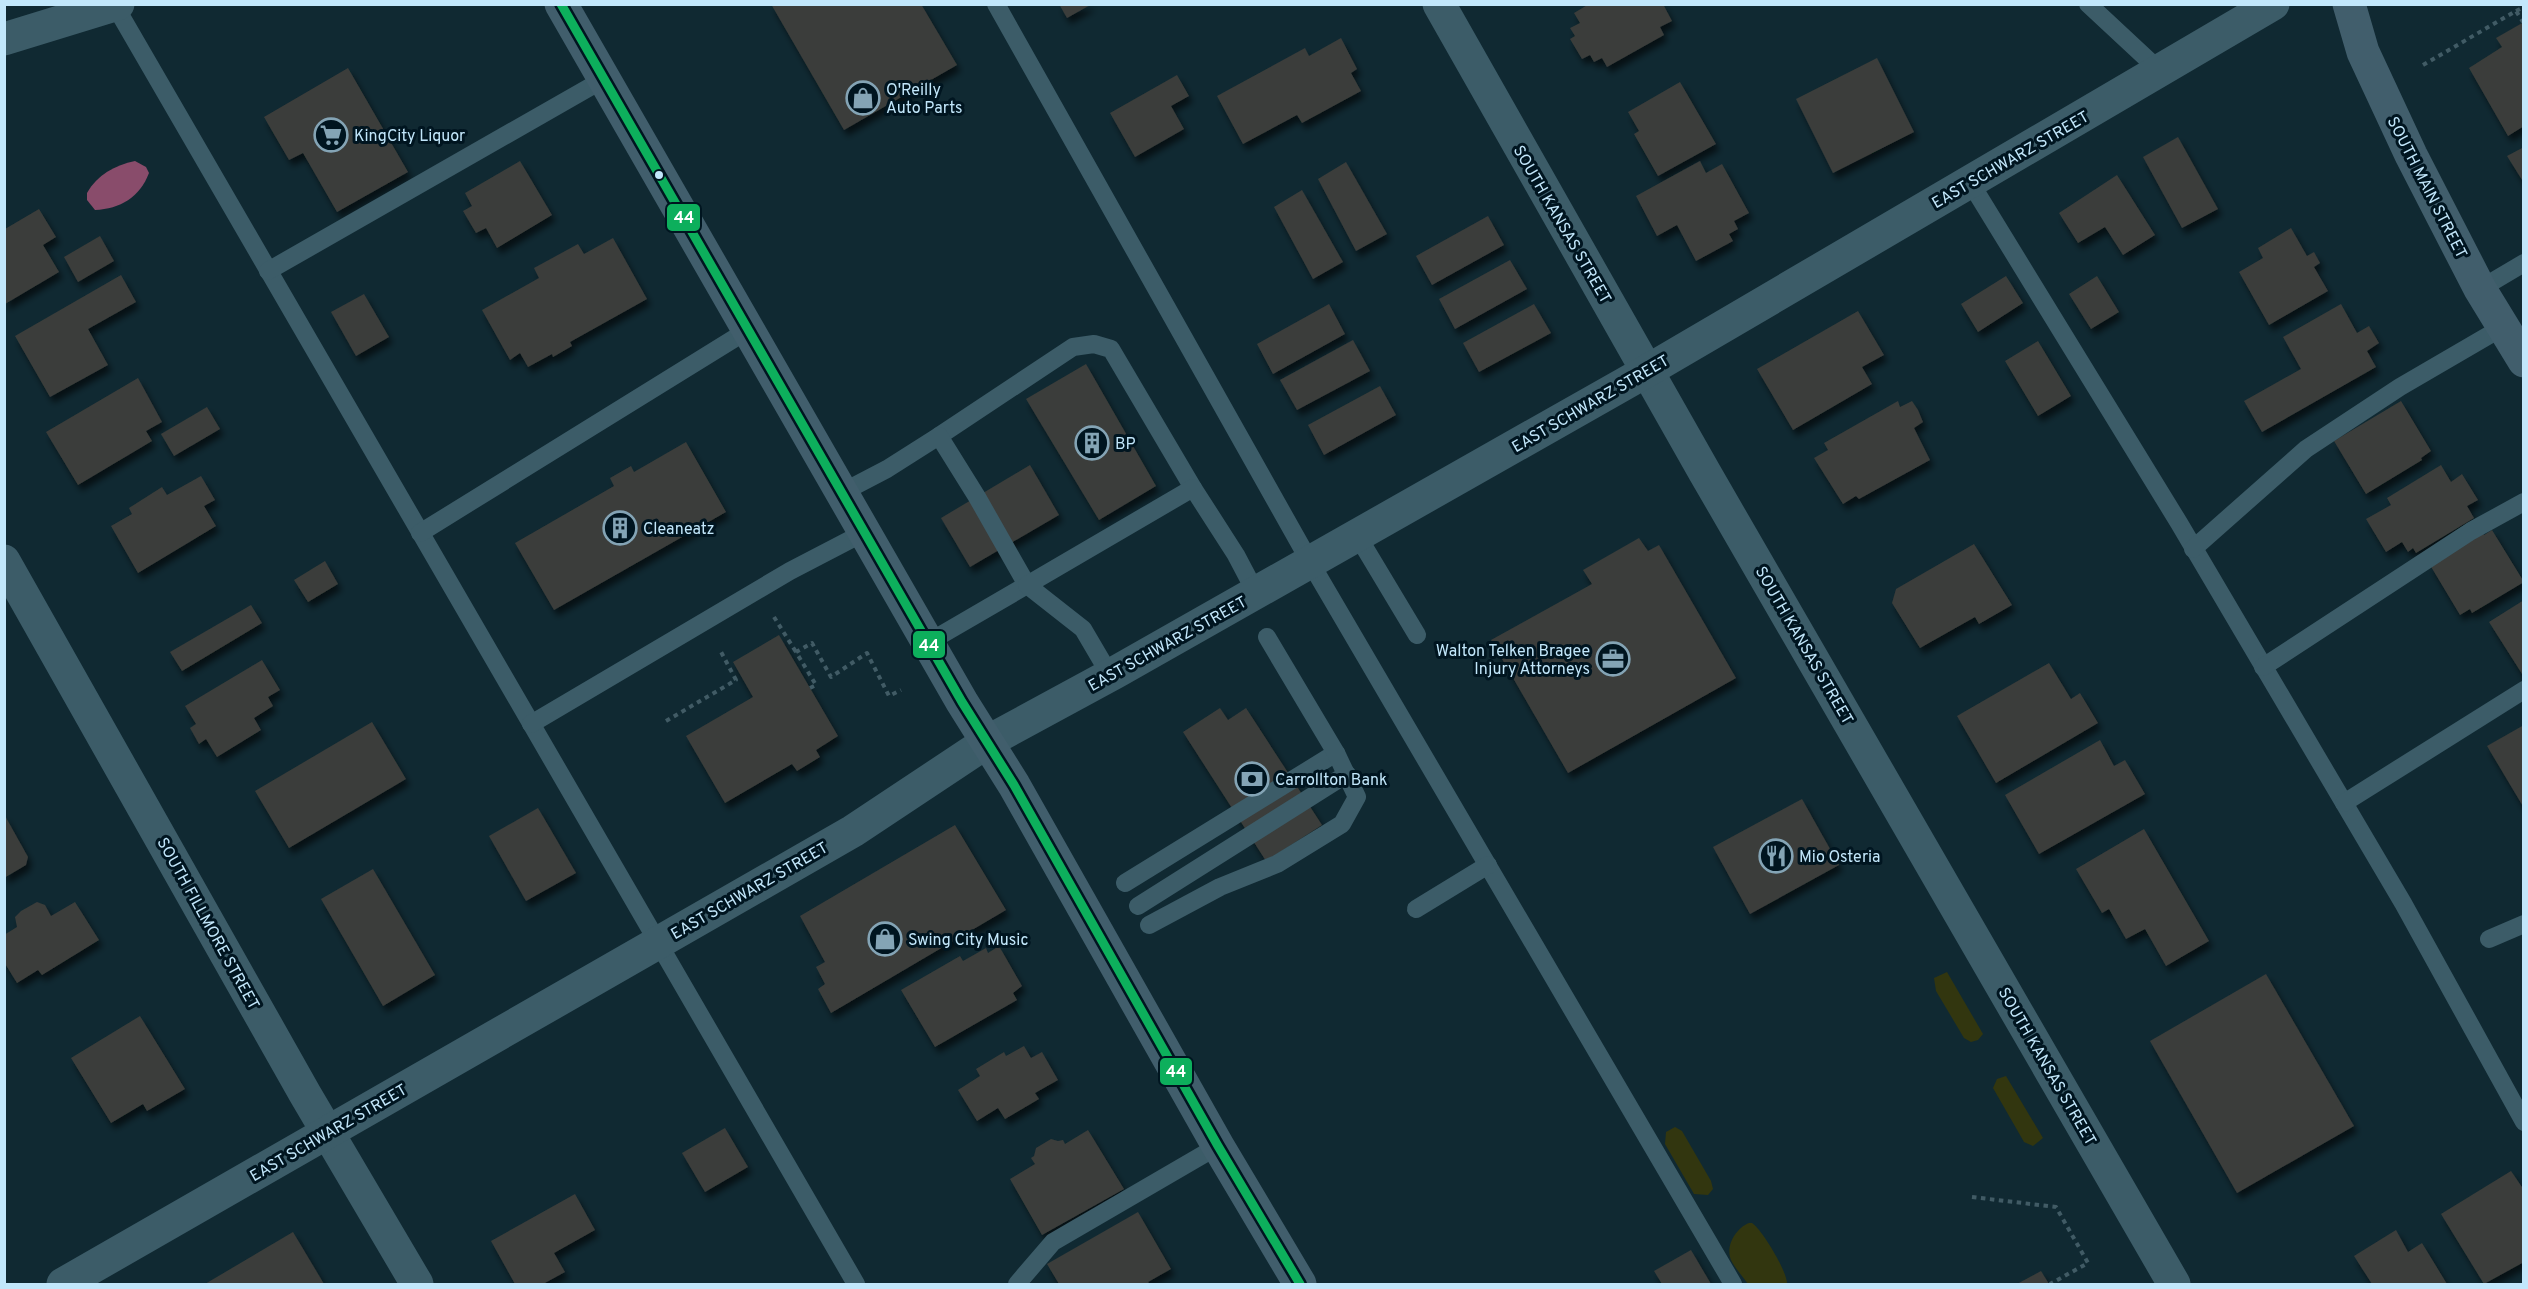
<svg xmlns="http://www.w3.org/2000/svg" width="2528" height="1289" font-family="Overpass,sans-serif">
<defs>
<filter id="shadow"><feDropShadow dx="3.5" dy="6" stdDeviation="3" flood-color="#0009"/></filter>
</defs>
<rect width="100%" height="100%" fill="#102932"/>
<g fill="#32360f">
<path d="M1947 972 1983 1034 1978 1040 1971 1042 1964 1038 1936 991 1934 978Z"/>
<path d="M2006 1076 2043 1138 2033 1146 2024 1142 1993 1088 1997 1079Z"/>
<path d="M1675 1127 1682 1131 1711 1181 1713 1189 1708 1195 1694 1194 1665 1144 1666 1132Z"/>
<path d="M1749 1223H1752C1762 1229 1788 1273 1787 1284H1748C1743 1277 1735 1268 1731 1260 1725 1246 1736 1228 1749 1223Z"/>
</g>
<path fill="#894c6b" d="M135 161 146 167 149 173C140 197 120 209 95 210L87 200V193C97 175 115 165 135 161Z"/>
<g fill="#3b3d3a" filter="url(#shadow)">
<path d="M771 4H921L957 65 844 130Z"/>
<path d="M1059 4H1092L1067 18Z"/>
<path d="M1589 4H1663L1672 21 1660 27 1664 35 1607 67 1602 58 1594 62 1590 55 1582 59 1570 39 1575 36 1570 28 1580 23 1574 13Z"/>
<path d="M2524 22V126L2508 136 2469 68 2502 47 2496 38Z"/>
<path d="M1341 38 1357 69 1351 73 1361 91 1302 123 1297 115 1243 144 1217 96 1305 48 1309 56Z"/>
<path d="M1877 58 1914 132 1833 173 1796 99Z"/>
<path d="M348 68 408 172 337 212 303 153 289 160 264 117Z"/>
<path d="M1177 75 1189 96 1171 106 1184 129 1135 157 1110 113Z"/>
<path d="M1680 82 1716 144 1658 176 1634 134 1639 131 1628 112Z"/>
<path d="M2178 137 2218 209 2182 228 2143 157Z"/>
<path d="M2524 147V183L2507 156Z"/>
<path d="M520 161 552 215 497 248 486 228 476 233 463 211 472 206 465 193Z"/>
<path d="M1700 161 1706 173 1722 164 1749 213 1734 221 1738 229 1729 234 1733 241 1696 261 1677 225 1657 236 1636 196Z"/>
<path d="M1346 162 1387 234 1356 251 1318 179Z"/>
<path d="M2117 175 2155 235 2123 255 2105 227 2078 243 2059 213Z"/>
<path d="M1302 190 1343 262 1313 279 1274 207Z"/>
<path d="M39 209 56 237 43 245 59 272 5 304V229Z"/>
<path d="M1488 216 1504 245 1432 285 1416 256Z"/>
<path d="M2291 228 2307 256 2314 252 2320 263 2314 267 2328 291 2269 325 2239 272 2263 258 2258 248Z"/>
<path d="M100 236 114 261 78 282 64 257Z"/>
<path d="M613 238 647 299 570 342 572 346 553 357 552 354 528 367 520 353 510 360 482 310 539 278 534 268 578 244 584 254Z"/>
<path d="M1510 260 1527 289 1455 329 1439 299Z"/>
<path d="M121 275 136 302 88 329 108 365 50 397 15 336Z"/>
<path d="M2006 276 2023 303 1978 332 1961 304Z"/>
<path d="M2097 276 2119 312 2091 329 2069 294Z"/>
<path d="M364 294 389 337 356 356 331 312Z"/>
<path d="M1329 304 1345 334 1273 374 1257 344Z"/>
<path d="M1534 304 1551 333 1479 372 1463 343Z"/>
<path d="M2341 304 2357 333 2369 326 2379 343 2367 351 2376 367 2262 432 2244 401 2301 369 2283 337Z"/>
<path d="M1858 311 1884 355 1862 367 1872 384 1793 430 1757 369Z"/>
<path d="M1353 340 1370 371 1297 410 1280 380Z"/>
<path d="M2038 341 2071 396 2038 416 2005 361Z"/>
<path d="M1086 364 1156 486 1099 520 1026 399Z"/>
<path d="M138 378 162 422 146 431 152 441 78 485 46 432Z"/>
<path d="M1380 386 1396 415 1324 455 1308 425Z"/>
<path d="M1898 401 1900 407 1912 401 1918 410 1923 422 1914 428 1930 460 1859 499 1856 496 1843 504 1814 458 1828 450 1824 443Z"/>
<path d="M2401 401 2431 451 2421 458 2422 460 2366 494 2334 441Z"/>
<path d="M207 407 220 429 174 456 161 434Z"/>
<path d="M686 442 726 512 554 610 515 543 614 486 610 478 631 466 634 472Z"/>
<path d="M1030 465 1059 515 970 567 941 518Z"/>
<path d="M2441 465 2451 482 2462 474 2478 500 2467 506 2474 518 2416 553 2413 548 2408 552 2402 542 2386 552 2366 519 2391 505 2387 498Z"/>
<path d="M201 476 215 500 204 506 216 526 138 573 111 526 132 514 129 508 162 487 167 495Z"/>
<path d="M2492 530 2524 582 2472 613 2470 609 2460 615 2430 565 2483 533 2484 535Z"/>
<path d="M1639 538 1648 551 1659 545 1736 678 1568 773 1491 640 1592 584 1583 570Z"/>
<path d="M1974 544 2012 605 1979 624 1975 617 1920 648 1892 603 1896 589Z"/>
<path d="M325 561 338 584 308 602 294 580Z"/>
<path d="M2524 600V677L2489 622Z"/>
<path d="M251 605 262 623 182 671 170 652Z"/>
<path d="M779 635 838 736 816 750 820 757 797 771 792 764 725 803 686 736 753 697 733 662Z"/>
<path d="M262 660 280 690 268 697 273 706 254 718 261 730 217 757 206 739 199 744 190 728 196 724 185 706Z"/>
<path d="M2049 663 2071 699 2080 693 2098 723 1996 783 1957 716Z"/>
<path d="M1220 708 1228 720 1246 708 1322 825 1266 861 1183 732Z"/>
<path d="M372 722 406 779 289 848 255 791Z"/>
<path d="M2524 725V808L2487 746Z"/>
<path d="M2100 740 2114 766 2125 760 2145 794 2039 854 2005 795Z"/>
<path d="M1802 799 1839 865 1750 914 1713 847Z"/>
<path d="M538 808 576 873 526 901 489 836Z"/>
<path d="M4 814 28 857 26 865 4 878Z"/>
<path d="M955 825 1006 910 831 1013 818 989 825 984 816 967 825 962 800 916Z"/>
<path d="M2144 829 2209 941 2166 966 2145 929 2126 939 2109 909 2102 913 2076 869Z"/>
<path d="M373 869 435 975 383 1006 321 899Z"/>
<path d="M37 902 45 905 51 916 75 902 99 940 42 975 38 970 17 983 4 962V935L17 927 15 917 21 911Z"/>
<path d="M999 946 1022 986 1013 993 1017 1000 935 1047 901 990 960 956 963 961 986 948 988 953Z"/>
<path d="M2266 974 2354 1126 2237 1193 2150 1041Z"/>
<path d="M140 1016 185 1089 147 1111 143 1104 111 1123 71 1058Z"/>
<path d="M1024 1046 1031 1058 1042 1052 1058 1080 1035 1093 1039 1099 1005 1119 998 1108 977 1121 958 1090 980 1076 976 1069 1004 1052 1006 1056Z"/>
<path d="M725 1128 748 1167 705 1192 682 1153Z"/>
<path d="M1088 1130 1124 1189 1042 1235 1010 1179 1035 1164 1031 1158 1034 1156 1036 1148 1051 1139 1058 1141 1063 1140 1065 1144Z"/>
<path d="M2511 1171 2524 1190V1262L2484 1284 2441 1214Z"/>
<path d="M575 1194 595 1230 554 1253 565 1272 543 1284H515L491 1241Z"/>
<path d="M1138 1212 1171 1269 1148 1282 1150 1284H1059L1047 1264Z"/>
<path d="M2396 1230 2408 1252 2422 1243 2447 1284H2372L2354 1256Z"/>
<path d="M293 1232 324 1284H205Z"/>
<path d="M1691 1250 1711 1284H1662L1654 1271Z"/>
<path d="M2041 1271 2049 1284H2017Z"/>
</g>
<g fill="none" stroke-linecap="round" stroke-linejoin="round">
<g stroke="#415b65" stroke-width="4" stroke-dasharray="4.5 4.5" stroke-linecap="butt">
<path d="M2516 11 2524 7"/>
<path d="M2423 65 2516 11 2523 22"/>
<path d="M774 617 796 652"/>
<path d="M810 688 816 685 796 652 812 643 831 677 867 653 889 696 901 690"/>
<path d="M666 721 736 680 720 650"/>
<path d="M1972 1197 2056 1207 2088 1263 2050 1284"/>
</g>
<g stroke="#3c5c68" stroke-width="18">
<path d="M114 4 856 1284"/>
<path d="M996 4 1310 562 1733 1284"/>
<path d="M2088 4 2160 71"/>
<path d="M1970 182 2179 523 2403 903 2524 1122"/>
<path d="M268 271 604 79"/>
<path d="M2480 289 2524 263"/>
<path d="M939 436 1073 347 1094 344 1111 349 1193 488"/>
<path d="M841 493 887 469 939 436 977 497 1027 585 929 642"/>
<path d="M420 533 748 330"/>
<path d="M1357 535 1417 635"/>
<path d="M2193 549 2306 449 2400 387 2503 327"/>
<path d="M2263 667 2471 531 2524 502"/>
<path d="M1110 675 1083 629 1027 585 1193 488 1236 555 1256 593"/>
<path d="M531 724 790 571 865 532"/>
<path d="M2344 803 2524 690"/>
<path d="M1125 883 1336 753"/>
<path d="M1138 906 1347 774"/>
<path d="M1416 909 1488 865"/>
<path d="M1149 925 1220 887 1277 864 1342 824 1357 797 1336 753 1267 637"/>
<path d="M2489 939 2524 924"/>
<path d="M1017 1284 1053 1242 1218 1146"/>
</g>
<g stroke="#3c5c68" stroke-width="33">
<path d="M1439 4 1705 473 2174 1284"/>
<path d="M4 39 118 4"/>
<path d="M4 561 305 1094 417 1284"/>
</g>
<path stroke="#3c5c68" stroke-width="33" d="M63 1284 853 831 987 742 1116 672 1647 371 2273 4"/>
<g stroke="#415e6c" stroke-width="33">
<path d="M561 4 962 702 1014 785 1218 1146 1300 1284"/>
<path d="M2349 4 2363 52 2411 155 2480 289 2524 361"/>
</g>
<g stroke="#001520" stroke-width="14">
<path id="bus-1" d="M561 4 962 702 1014 785 1218 1146 1300 1284"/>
</g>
<use href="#bus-1" stroke="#0daf5c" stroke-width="9"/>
</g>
<defs>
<g id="shop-ring" transform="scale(1.725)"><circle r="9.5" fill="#001520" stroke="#84a4b5" stroke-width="1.5"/><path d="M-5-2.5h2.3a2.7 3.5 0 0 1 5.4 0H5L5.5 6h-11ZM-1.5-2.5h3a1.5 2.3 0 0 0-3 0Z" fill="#84a4b5"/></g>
<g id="supermarket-ring" transform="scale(1.725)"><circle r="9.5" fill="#001520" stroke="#84a4b5" stroke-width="1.5"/><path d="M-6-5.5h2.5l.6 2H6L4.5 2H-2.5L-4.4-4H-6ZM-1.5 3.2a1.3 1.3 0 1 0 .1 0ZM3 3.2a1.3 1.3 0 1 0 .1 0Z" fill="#84a4b5"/></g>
<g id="building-ring" transform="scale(1.725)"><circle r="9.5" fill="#001520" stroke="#84a4b5" stroke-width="1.5"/><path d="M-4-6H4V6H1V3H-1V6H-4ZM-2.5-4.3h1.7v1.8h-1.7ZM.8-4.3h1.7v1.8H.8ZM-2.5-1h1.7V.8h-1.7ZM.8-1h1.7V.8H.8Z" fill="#84a4b5"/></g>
<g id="office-ring" transform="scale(1.725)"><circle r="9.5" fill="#001520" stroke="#84a4b5" stroke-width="1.5"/><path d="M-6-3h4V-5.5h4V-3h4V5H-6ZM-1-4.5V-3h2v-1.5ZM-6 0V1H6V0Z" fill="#84a4b5"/></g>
<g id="bank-ring" transform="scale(1.725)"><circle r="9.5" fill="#001520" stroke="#84a4b5" stroke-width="1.5"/><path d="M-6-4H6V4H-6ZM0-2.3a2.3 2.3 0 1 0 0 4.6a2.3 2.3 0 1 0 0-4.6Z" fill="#84a4b5"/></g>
<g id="restaurant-ring" transform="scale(1.725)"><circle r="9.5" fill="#001520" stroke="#84a4b5" stroke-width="1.5"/><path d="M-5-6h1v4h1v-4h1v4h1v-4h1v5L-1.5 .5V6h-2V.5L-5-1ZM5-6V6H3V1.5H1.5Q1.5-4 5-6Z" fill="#84a4b5"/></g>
</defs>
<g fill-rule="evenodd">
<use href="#shop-ring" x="863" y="98"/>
<use href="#supermarket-ring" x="331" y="135"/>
<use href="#building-ring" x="1092" y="443"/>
<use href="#building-ring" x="620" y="528"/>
<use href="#office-ring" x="1613" y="659"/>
<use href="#bank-ring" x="1252" y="779"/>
<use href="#restaurant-ring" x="1776" y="856"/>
<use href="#shop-ring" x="885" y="939"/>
</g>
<circle fill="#c2e7fb" stroke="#001520" stroke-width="2" cx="659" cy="175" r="5"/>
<g text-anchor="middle" stroke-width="6" stroke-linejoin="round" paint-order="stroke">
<g font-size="16" fill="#c2e7fb" stroke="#001520" text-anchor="start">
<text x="886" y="95">O'Reilly<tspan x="886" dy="18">Auto Parts</tspan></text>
<text x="354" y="141">KingCity Liquor</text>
<text x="1115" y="449">BP</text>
<text x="643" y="534">Cleaneatz</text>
<text x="1590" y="656" text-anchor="end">Walton Telken Bragee<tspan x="1590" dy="18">Injury Attorneys</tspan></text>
<text x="1275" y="785">Carrollton Bank</text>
<text x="1799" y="862">Mio Osteria</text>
<text x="908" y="945">Swing City Music</text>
</g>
<g font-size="16" fill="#c2e7fb" stroke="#001520">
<text transform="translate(2010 159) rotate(-30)" y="6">EAST SCHWARZ STREET</text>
<text transform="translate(2428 187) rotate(63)" y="6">SOUTH MAIN STREET</text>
<text transform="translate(1563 224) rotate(60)" y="6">SOUTH KANSAS STREET</text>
<text transform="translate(1590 403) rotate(-30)" y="6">EAST SCHWARZ STREET</text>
<text transform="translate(1167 643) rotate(-29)" y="6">EAST SCHWARZ STREET</text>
<text transform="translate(1805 645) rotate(60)" y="6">SOUTH KANSAS STREET</text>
<text transform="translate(749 890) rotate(-30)" y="6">EAST SCHWARZ STREET</text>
<text transform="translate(209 923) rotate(61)" y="6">SOUTH FILLMORE STREET</text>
<text transform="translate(2048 1066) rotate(60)" y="6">SOUTH KANSAS STREET</text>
<text transform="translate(328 1132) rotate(-30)" y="6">EAST SCHWARZ STREET</text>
</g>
</g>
<g stroke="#001520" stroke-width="2">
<rect x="666" y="203" width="35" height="29" rx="6" fill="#0daf5c"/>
<rect x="912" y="630" width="34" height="29" rx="6" fill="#0daf5c"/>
<rect x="1159" y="1057" width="34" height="29" rx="6" fill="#0daf5c"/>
</g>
<g font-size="16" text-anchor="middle" font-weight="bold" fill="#fff">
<text x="684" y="223">44</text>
<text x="929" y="651">44</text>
<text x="1176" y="1077">44</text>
</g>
<rect width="2528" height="1289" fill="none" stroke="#c2e7fb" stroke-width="12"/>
</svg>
